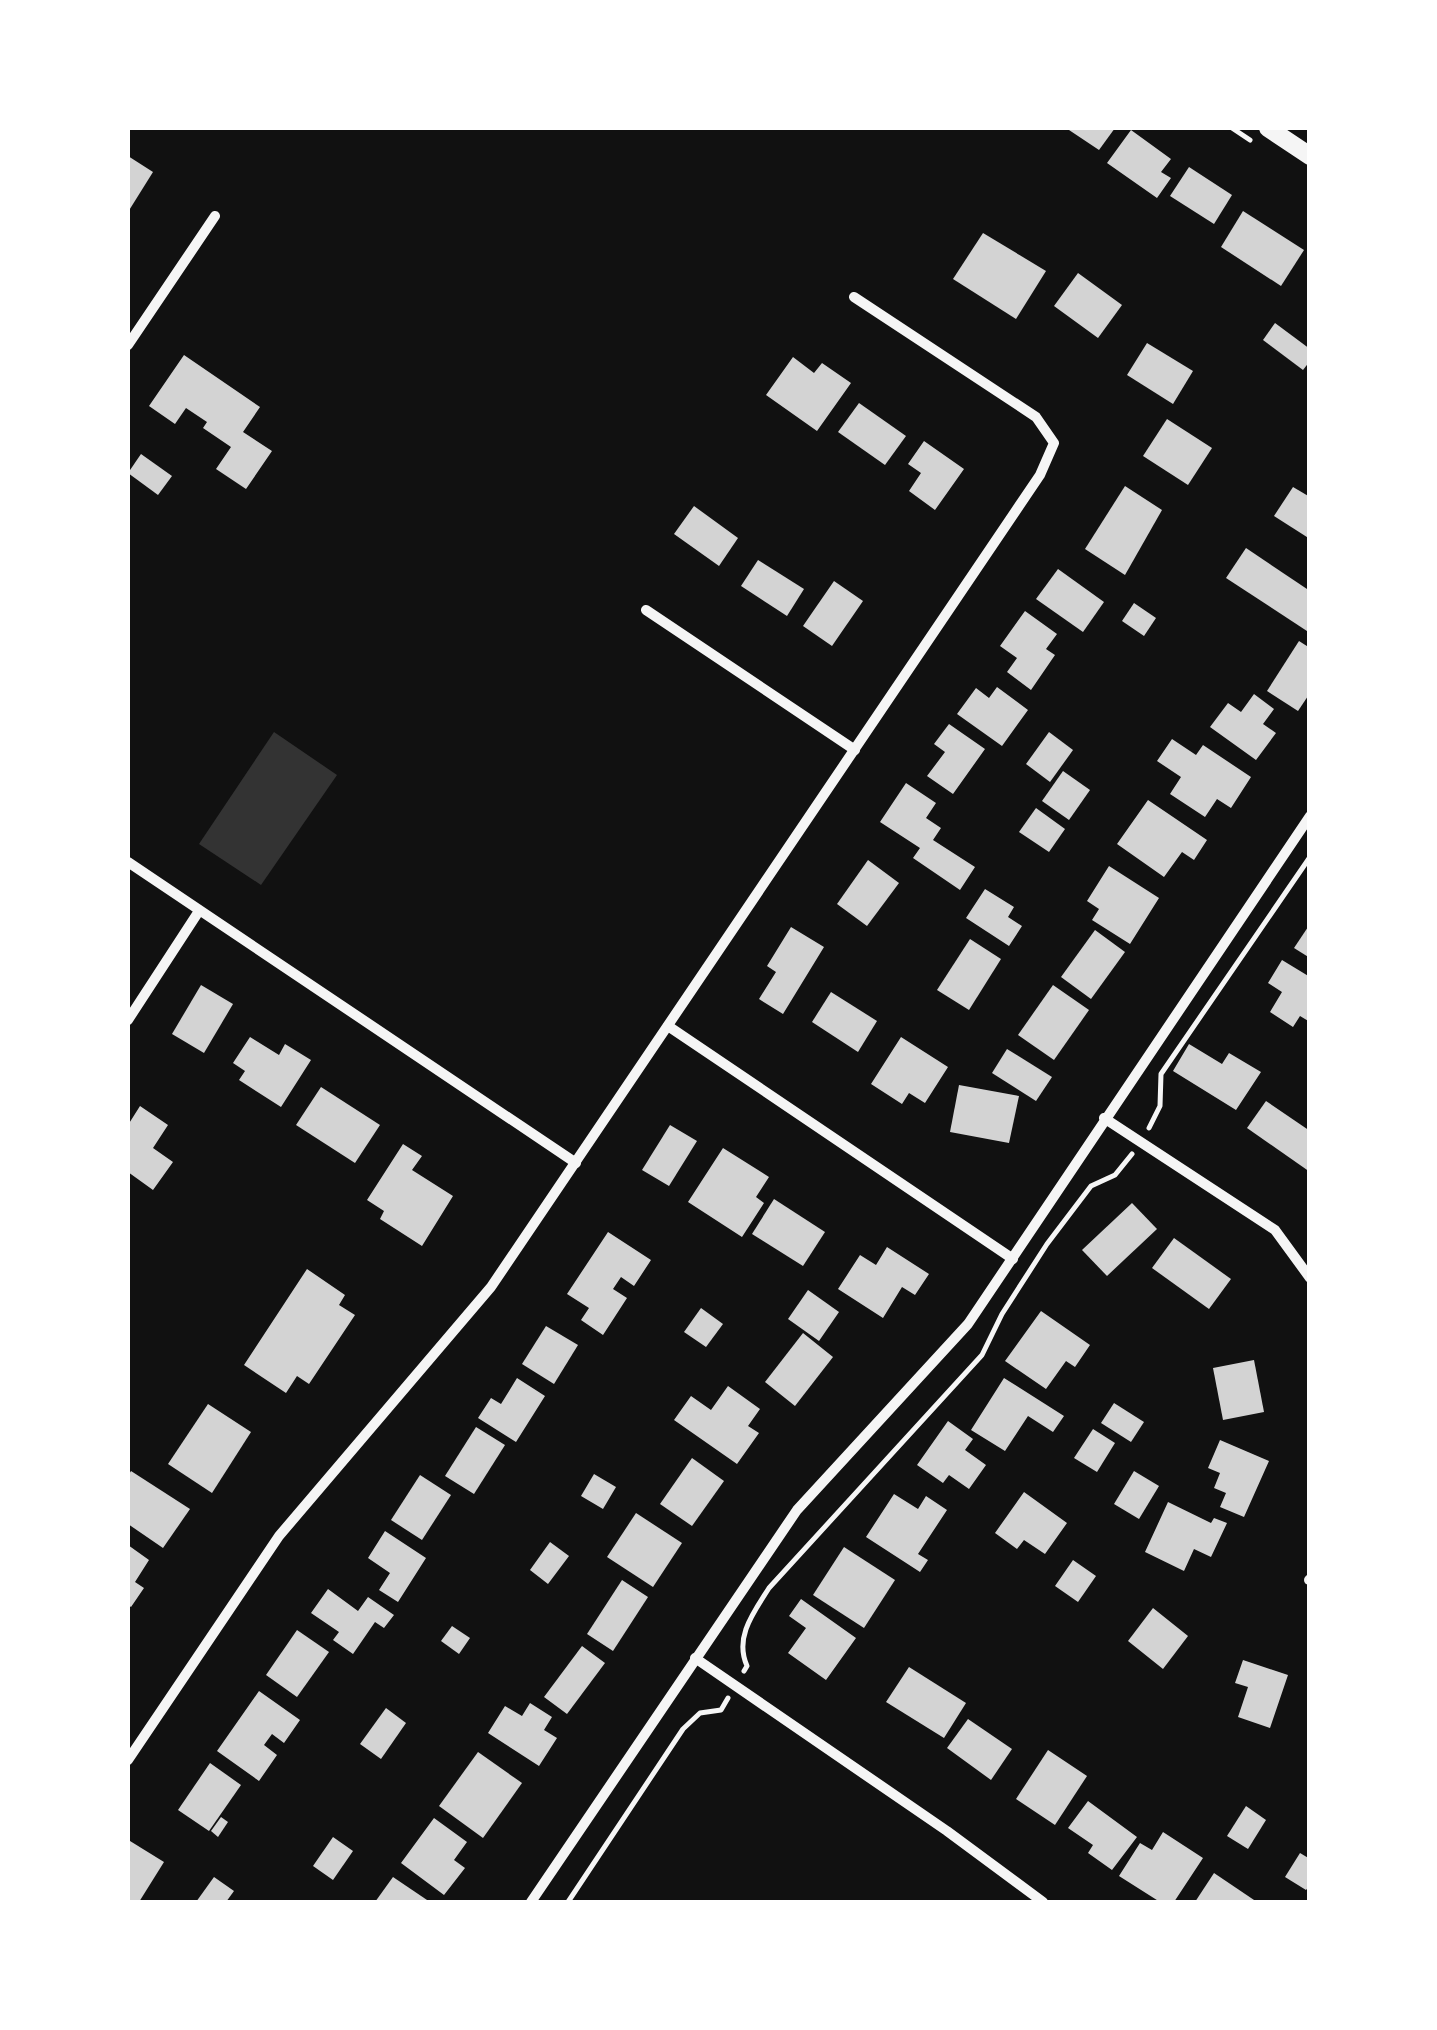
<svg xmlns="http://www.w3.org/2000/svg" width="1437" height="2030" font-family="'Alegreya Sans',sans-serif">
<rect width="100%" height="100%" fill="#111"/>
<path fill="#333" d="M274 732 337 775 261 885 199 844Z"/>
<g fill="#d3d3d3">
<path d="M1066 128H1115L1099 150Z"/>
<path d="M1131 130 1171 159 1161 172 1171 178 1157 198 1107 163Z"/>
<path d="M128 156 153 172 128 212Z"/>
<path d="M1189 167 1232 195 1214 224 1170 196Z"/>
<path d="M1243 211 1304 250 1281 286 1221 247Z"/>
<path d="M983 233 1046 271 1016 319 953 279Z"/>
<path d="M1078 273 1122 305 1098 338 1054 306Z"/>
<path d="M1275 323 1310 349V361L1303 370 1263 340Z"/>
<path d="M1147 343 1193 371 1173 404 1127 375Z"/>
<path d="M184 355 260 407 243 432 272 451 246 489 216 469 231 447 203 428 207 422 186 408 175 424 149 406Z"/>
<path d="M793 357 814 373 822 363 851 383 817 431 766 395Z"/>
<path d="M859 403 906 436 885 465 838 432Z"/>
<path d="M1167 419 1212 448 1188 485 1143 456Z"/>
<path d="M924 441 964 469 935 510 909 491 921 473 908 464Z"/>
<path d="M141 454 172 476 158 495 128 473Z"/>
<path d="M1125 486 1162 510 1125 575 1085 549Z"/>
<path d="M1293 487 1310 497V539L1274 516Z"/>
<path d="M694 506 738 538 719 566 674 534Z"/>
<path d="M1246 548 1310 591V633L1226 578Z"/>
<path d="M758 560 804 589 787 616 741 586Z"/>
<path d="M1058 569 1104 602 1083 632 1036 599Z"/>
<path d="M834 581 863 601 832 646 803 626Z"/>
<path d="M1134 603 1156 618 1144 636 1122 621Z"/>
<path d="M1025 611 1057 634 1046 649 1055 655 1031 690 1007 672 1017 658 1000 646Z"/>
<path d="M1299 641 1310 648V693L1298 711 1267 691Z"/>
<path d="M997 687 1028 710 1002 746 957 714 976 688 989 698Z"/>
<path d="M1254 694 1274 709 1263 724 1276 733 1256 760 1210 727 1228 703 1241 712Z"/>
<path d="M949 724 985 749 953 794 927 776 945 752 934 744Z"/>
<path d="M1049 732 1073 750 1050 782 1026 764Z"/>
<path d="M1172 739 1196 755 1203 745 1251 777 1231 808 1217 799 1205 817 1170 794 1181 777 1157 761Z"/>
<path d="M1063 771 1090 790 1069 820 1042 801Z"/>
<path d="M906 783 936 803 926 818 941 828 933 840 975 867 960 890 913 858 920 848 880 822Z"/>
<path d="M1148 800 1207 840 1194 860 1182 852 1164 877 1117 844Z"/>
<path d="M1036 808 1065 829 1049 852 1019 832Z"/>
<path d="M868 860 899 883 867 926 837 904Z"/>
<path d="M1109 866 1159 898 1130 944 1092 920 1099 909 1087 901Z"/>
<path d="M985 889 1014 907 1008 917 1022 926 1009 946 966 918Z"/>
<path d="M1310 924V958L1294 948Z"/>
<path d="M791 927 824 947 783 1014 759 999 776 972 767 966Z"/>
<path d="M1095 930 1125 952 1091 999 1061 977Z"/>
<path d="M970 939 1001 959 969 1010 937 990Z"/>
<path d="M1282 960 1310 977V1022L1300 1016 1293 1027 1270 1012 1282 992 1268 983Z"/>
<path d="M201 985 233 1004 204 1053 172 1034Z"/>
<path d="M1053 985 1089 1010 1054 1060 1018 1035Z"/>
<path d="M831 992 877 1021 858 1052 812 1022Z"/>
<path d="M250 1037 279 1055 285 1044 311 1060 281 1107 239 1080 245 1071 233 1063Z"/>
<path d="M901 1037 948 1067 925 1103 909 1093 902 1104 871 1084Z"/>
<path d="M1189 1044 1222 1064 1229 1053 1261 1072 1236 1110 1173 1071Z"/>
<path d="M1007 1049 1052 1077 1036 1101 992 1073Z"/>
<path d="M959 1085 1019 1096 1009 1143 950 1132Z"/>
<path d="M321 1087 380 1125 355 1163 296 1125Z"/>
<path d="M1266 1101 1310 1131V1172L1247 1128Z"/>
<path d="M140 1106 168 1125 153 1148 173 1162 153 1190 128 1172V1125Z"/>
<path d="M670 1125 697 1141 669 1186 642 1170Z"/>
<path d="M403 1144 422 1156 412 1170 453 1196 422 1246 380 1219 384 1211 367 1200Z"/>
<path d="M723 1148 769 1177 756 1197 764 1203 742 1237 688 1202Z"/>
<path d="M774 1199 825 1232 803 1266 752 1234Z"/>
<path d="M1132 1203 1157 1229 1107 1276 1082 1250Z"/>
<path d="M608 1232 651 1260 634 1286 621 1277 613 1289 627 1298 603 1335 581 1320 589 1308 567 1294Z"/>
<path d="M1174 1238 1231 1279 1209 1309 1152 1268Z"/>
<path d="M887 1247 929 1274 915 1295 902 1287 883 1318 838 1289 860 1255 876 1265Z"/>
<path d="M307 1269 345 1295 339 1305 355 1315 309 1384 297 1376 286 1393 244 1365Z"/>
<path d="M808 1290 839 1312 819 1341 788 1319Z"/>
<path d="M701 1308 723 1324 706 1347 684 1332Z"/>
<path d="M1041 1311 1090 1345 1075 1367 1066 1361 1046 1389 1005 1361Z"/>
<path d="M546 1326 578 1345 554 1384 522 1364Z"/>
<path d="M803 1333 833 1357 795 1406 765 1382Z"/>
<path d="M1254 1360 1264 1412 1223 1420 1213 1368Z"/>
<path d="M517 1378 545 1396 516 1442 478 1418 491 1398 501 1404Z"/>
<path d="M1004 1378 1064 1416 1053 1432 1028 1416 1005 1451 971 1430Z"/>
<path d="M728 1386 760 1409 748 1426 759 1433 737 1464 674 1420 691 1396 711 1410Z"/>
<path d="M1114 1403 1144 1422 1131 1442 1101 1423Z"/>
<path d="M208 1404 251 1432 212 1493 168 1464Z"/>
<path d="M948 1421 973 1439 965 1450 986 1465 969 1489 949 1475 943 1483 917 1465Z"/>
<path d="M476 1427 505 1445 474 1494 445 1476Z"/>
<path d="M1093 1429 1115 1443 1097 1472 1074 1458Z"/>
<path d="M1220 1440 1269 1461 1244 1517 1220 1507 1226 1493 1214 1488 1220 1473 1208 1468Z"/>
<path d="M692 1458 724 1481 692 1526 660 1504Z"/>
<path d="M131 1471 190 1509 163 1548 128 1524V1476Z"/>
<path d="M1134 1471 1159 1486 1139 1519 1114 1504Z"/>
<path d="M594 1474 616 1487 603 1509 581 1496Z"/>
<path d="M420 1475 451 1495 422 1540 391 1520Z"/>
<path d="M1024 1492 1067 1523 1045 1554 1024 1540 1017 1549 995 1533Z"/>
<path d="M894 1494 918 1509 926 1496 947 1510 918 1554 928 1560 920 1572 866 1537Z"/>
<path d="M1168 1502 1211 1523 1214 1518 1227 1523 1211 1557 1194 1549 1184 1571 1145 1552Z"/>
<path d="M636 1513 682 1543 653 1587 607 1557Z"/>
<path d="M385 1531 426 1558 398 1602 379 1590 390 1573 368 1558Z"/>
<path d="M550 1542 569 1556 548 1584 530 1570Z"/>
<path d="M128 1545 149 1560 135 1582 144 1588 131 1607 128 1605Z"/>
<path d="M844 1547 895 1580 864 1628 813 1595Z"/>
<path d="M1073 1560 1096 1576 1078 1602 1055 1586Z"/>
<path d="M622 1580 648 1597 613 1651 587 1634Z"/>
<path d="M328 1589 358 1611 368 1597 394 1615 384 1628 375 1622 353 1654 333 1640 339 1632 311 1613Z"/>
<path d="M801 1599 856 1638 826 1680 788 1653 806 1628 789 1616Z"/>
<path d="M1153 1608 1188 1636 1163 1669 1128 1641Z"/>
<path d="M452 1626 470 1638 459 1654 441 1641Z"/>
<path d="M297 1630 329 1652 297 1697 266 1675Z"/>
<path d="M582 1646 605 1663 567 1714 544 1697Z"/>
<path d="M1243 1660 1288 1675 1270 1728 1238 1717 1248 1687 1235 1683Z"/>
<path d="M909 1667 966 1703 944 1738 886 1702Z"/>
<path d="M259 1691 300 1720 284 1743 272 1734 264 1745 277 1755 259 1781 217 1751Z"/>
<path d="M530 1703 552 1717 544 1730 557 1738 539 1766 488 1733 505 1706 522 1716Z"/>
<path d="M386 1708 406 1723 381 1759 360 1744Z"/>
<path d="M968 1719 1012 1749 991 1780 947 1748Z"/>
<path d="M1048 1750 1087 1776 1055 1825 1016 1799Z"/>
<path d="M478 1752 522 1783 483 1838 439 1806Z"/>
<path d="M210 1763 241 1785 209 1831 178 1810Z"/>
<path d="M1088 1801 1137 1837 1112 1870 1088 1853 1093 1845 1068 1828Z"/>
<path d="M1246 1806 1266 1820 1248 1849 1227 1836Z"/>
<path d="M221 1817 228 1822 218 1837 211 1831Z"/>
<path d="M434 1818 467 1842 454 1860 465 1868 444 1895 401 1863Z"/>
<path d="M1163 1832 1203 1858 1174 1902H1160L1119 1876 1140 1843 1152 1850Z"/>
<path d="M333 1837 353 1851 333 1880 313 1866Z"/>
<path d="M130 1841 164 1862 139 1902H128Z"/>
<path d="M1300 1853 1310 1859V1885L1306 1890 1285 1877Z"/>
<path d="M1214 1873 1257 1902H1195Z"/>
<path d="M214 1877 234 1891 226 1902H196Z"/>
<path d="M393 1877 430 1902H375Z"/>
</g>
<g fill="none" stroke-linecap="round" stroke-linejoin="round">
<g stroke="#f5f5f5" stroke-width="5">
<path d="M1232 128 1250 140"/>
<path d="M1149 1128 1160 1106 1161 1074 1310 857"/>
<path d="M744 1671 747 1666C734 1637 754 1612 769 1588L982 1355 1002 1314 1047 1244 1091 1186 1115 1175 1132 1154"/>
<path d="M568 1902 683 1729 700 1713 721 1710 728 1698"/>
</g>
<g stroke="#f5f5f5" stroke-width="10">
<path d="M128 345 215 216"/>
<path d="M646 610 855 750"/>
<path d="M128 862 576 1163"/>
<path d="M128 1020 199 911"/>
<path d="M668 1026 1013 1259"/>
<path d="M1104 1118 1275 1230 1310 1278"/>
<path d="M1309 1580 1310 1579"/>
<path d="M695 1658 947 1831 1043 1902"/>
<path d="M128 1760 279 1536 491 1287 1040 475 1054 443 1036 417 854 297"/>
<path d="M531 1902 797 1510 968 1324 1310 816"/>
</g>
<path stroke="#f5f5f5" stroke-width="18" d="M1268 128 1310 156"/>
</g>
<rect width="1437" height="2030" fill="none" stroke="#ffffff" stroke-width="260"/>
</svg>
